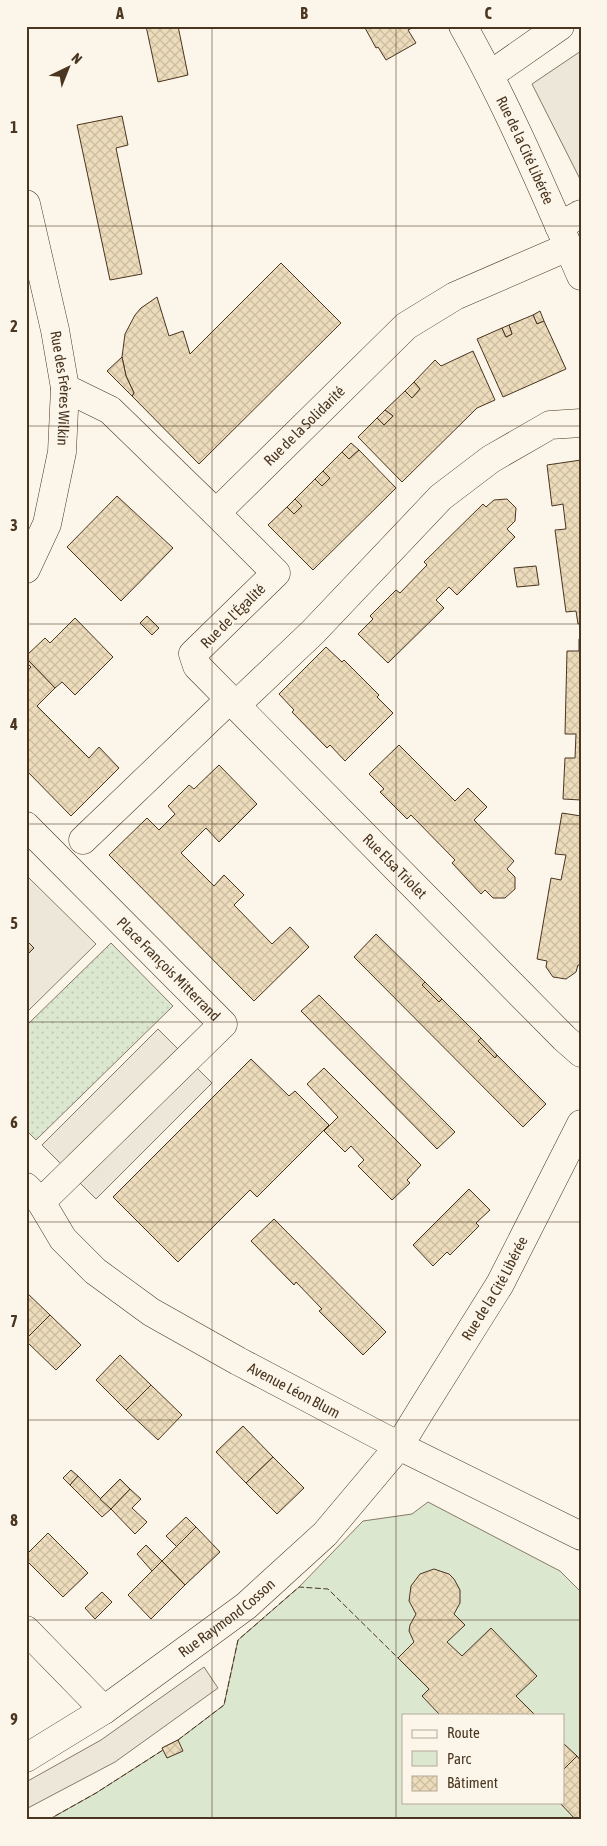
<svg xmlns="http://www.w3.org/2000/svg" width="607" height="1846" font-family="'Asap Condensed',sans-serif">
<defs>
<pattern id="grass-dots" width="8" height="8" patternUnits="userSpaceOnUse" patternTransform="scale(1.25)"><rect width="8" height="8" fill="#dce7d0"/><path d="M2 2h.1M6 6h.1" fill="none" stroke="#bec7b2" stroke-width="1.8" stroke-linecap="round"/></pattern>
<pattern id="building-cross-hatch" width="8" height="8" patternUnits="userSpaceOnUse" patternTransform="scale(1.25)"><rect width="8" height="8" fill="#ecdcbc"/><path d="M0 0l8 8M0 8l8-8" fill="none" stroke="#ccbda1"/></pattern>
</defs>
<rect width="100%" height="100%" fill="#fbf6e9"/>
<path fill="url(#grass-dots)" stroke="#887966" d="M111 943 173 1006 36 1140 26 1130V1026Z"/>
<path fill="#dce7d0" stroke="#887966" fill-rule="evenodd" d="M428 1502 560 1571 581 1592V1820H48L96 1793 163 1750 162 1748 178 1740 224 1705 238 1640 299 1587 363 1521 412 1514ZM403 1715H563V1802H403Z"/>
<g fill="#ede7d9" stroke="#887966">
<path d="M581 51V181L532 84Z"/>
<path d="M26 875 96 944 26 1013Z"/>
<path d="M158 1029 212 1083 96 1199 42 1145Z"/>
<path d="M204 1667 218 1688 115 1762 26 1809V1782L101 1740Z"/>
</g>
<g fill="url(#building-cross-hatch)" stroke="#4a3520">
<path d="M146 26H178L188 75 158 82Z"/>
<path d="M364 26H411L412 28 408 30 416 43 386 60 378 47 376 48Z"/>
<path d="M122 116 128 145 116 148 142 274 110 280 77 125Z"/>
<path d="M281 263 341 323 199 464 132 396 134 393 126 376 122 357 125 334 135 315 141 308 157 297 169 336 183 331 190 354Z"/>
<path d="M540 311 544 321 537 324 533 315Z"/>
<path d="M533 315 537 324 544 321 566 369 503 397 477 339 502 328 506 337 512 334 509 325Z"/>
<path d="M509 325 512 334 506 337 502 328Z"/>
<path d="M473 351 495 400 477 408 402 482 358 437 377 418 384 425 393 416 385 410 405 391 412 398 420 389 414 382 435 360 441 366Z"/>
<path d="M122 357 126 376 134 393 132 396 107 371Z"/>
<path d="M414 382 420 389 412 398 405 391Z"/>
<path d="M385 410 393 416 384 425 377 418Z"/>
<path d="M351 443 359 450 349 459 342 452Z"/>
<path d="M359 450 396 488 313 570 268 525 287 507 294 514 302 506 295 499 315 479 322 486 330 478 323 471 342 452 349 459Z"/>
<path d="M581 460V623L578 624 576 611 566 612 555 530 566 529 563 504 552 506 547 465Z"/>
<path d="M323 471 330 478 322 486 315 479Z"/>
<path d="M117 496 173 548 121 601 67 547Z"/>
<path d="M295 499 302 506 294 514 287 507Z"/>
<path d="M507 499 516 508 515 521 507 529 515 537 457 595 449 587 436 600 444 608 388 663 358 634 373 619 370 616 396 590 400 593 427 565 424 562 483 504 486 507 494 500Z"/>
<path d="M536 566 539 585 517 587 514 568Z"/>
<path d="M147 616 159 628 152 635 140 623Z"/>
<path d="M75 618 113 657 75 695 62 682 55 688 26 658V656L45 638 50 643Z"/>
<path d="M579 639H581V800L563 799 565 758H575L576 734H565L567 651H579Z"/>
<path d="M326 647 342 662 344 660 379 695 377 697 393 713 345 761 330 745 327 748 292 712 294 710 279 694Z"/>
<path d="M26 658 55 688 37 706 89 758 99 747 119 768 71 816 26 770V672L31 667 26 662Z"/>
<path d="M399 745 455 801 468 788 487 807 474 820 514 861 507 869 515 877V889L505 898H493L485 890 481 894 452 863 455 860 411 815 407 819 380 792 384 789 369 774Z"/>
<path d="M219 765 257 804 219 842 206 828 181 853 214 886 224 875 244 895 234 905 272 944 290 927 309 947 254 1001 109 855 147 818 159 830 175 814 168 806 189 785 194 789Z"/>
<path d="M562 813 581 816V965H578L576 972 566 979 553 977 546 967 547 961 537 959 551 878 561 880 566 855 555 854Z"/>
<path d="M376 934 425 982 422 985 439 1002 442 999 481 1038 478 1041 495 1058 497 1055 546 1104 523 1127 354 957Z"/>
<path d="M26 940 34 948 26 956Z"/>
<path d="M425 982 442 999 439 1002 422 985Z"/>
<path d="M319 995 455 1132 437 1149 301 1011Z"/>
<path d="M481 1038 497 1055 495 1058 478 1041Z"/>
<path d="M251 1059 289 1096 295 1091 329 1125 257 1197 250 1190 178 1262 113 1197Z"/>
<path d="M324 1068 421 1165 407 1180 410 1183 392 1200 358 1166 364 1160 351 1146 345 1152 324 1131 338 1117 307 1084Z"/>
<path d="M469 1189 490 1210 476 1223 479 1226 450 1255 447 1252 433 1266 413 1245Z"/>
<path d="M274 1219 386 1332 363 1355 319 1311 322 1309 296 1282 294 1285 251 1241Z"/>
<path d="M26 1292 50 1315 26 1339Z"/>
<path d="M50 1315 81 1345 56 1370 26 1341V1339Z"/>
<path d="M120 1355 151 1385 126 1410 96 1380Z"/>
<path d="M151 1385 182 1415 158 1440 126 1410Z"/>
<path d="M243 1426 273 1457 246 1483 216 1452Z"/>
<path d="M273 1457 304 1488 277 1514 246 1483Z"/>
<path d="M71 1470 78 1476 70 1485 63 1478Z"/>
<path d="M78 1476 111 1509 102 1517 70 1485Z"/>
<path d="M120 1479 130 1489 111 1509 100 1499Z"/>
<path d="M130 1489 141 1499 132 1508 147 1522 135 1534 111 1509Z"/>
<path d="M186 1517 196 1527 177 1547 166 1536Z"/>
<path d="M196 1527 220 1552 185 1585 162 1561Z"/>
<path d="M48 1533 88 1573 63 1597 26 1560V1555Z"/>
<path d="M146 1545 162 1561 152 1571 137 1554Z"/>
<path d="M162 1561 185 1585 151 1619 128 1595Z"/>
<path d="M434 1569 449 1574 454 1579 460 1590V1603L454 1614 465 1625 447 1642 462 1656 491 1628 537 1676 516 1696 535 1715H440L422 1696 429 1689 398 1658 414 1642 409 1631 410 1625 416 1614 409 1601 411 1586 420 1574Z"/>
<path d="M102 1592 112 1602 95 1619 85 1608Z"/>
<path d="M178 1740 183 1751 167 1758 162 1748Z"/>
<path d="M563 1743 577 1756 563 1770Z"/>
<path d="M577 1756 581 1761V1820H576L559 1802H563V1770Z"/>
</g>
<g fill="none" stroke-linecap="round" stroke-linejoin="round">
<g stroke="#4a3520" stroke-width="29">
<g id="street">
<path id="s1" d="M463 26C508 106 544 191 581 276"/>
<path d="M490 75 560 26"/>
<path id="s2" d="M26 204 55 330 65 388 62 452 47 524 26 569"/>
<path d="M559 226 581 214"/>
<path id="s3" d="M65 388 110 410 216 513 406 326 455 296 568 247"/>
<path id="s4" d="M216 513 276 573 193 654 197 666 564 1038 581 1053"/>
<path d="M235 706 313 632 441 497 491 459 550 425 581 423"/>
<path id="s5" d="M26 826 223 1024 41 1202"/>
<path d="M83 840 229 700"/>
<path d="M26 1630 104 1710"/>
<path id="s6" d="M26 1758 104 1710 246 1606 325 1534 399 1446 423 1407 500 1284 581 1124"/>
</g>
</g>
<g stroke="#4a3520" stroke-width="29">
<g id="secondary">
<path id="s7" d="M26 1187 41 1202 63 1239 95 1271 151 1312 238 1361 399 1446 581 1536"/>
</g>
</g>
<use href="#street" stroke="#fbf6e9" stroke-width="28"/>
<use href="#secondary" stroke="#fbf6e9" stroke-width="28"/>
<g stroke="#4a3520" stroke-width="1" stroke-dasharray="6 2.5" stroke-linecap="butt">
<path d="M178 1740 224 1705 238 1640 299 1587 328 1589 398 1658"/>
<path d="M48 1820 96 1793 163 1750"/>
</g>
</g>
<path fill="none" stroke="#4a3520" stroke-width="1" stroke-opacity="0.55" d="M212 26V1820M396 26V1820M26 226H581M26 426H581M26 624H581M26 824H581M26 1022H581M26 1222H581M26 1420H581M26 1620H581"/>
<g text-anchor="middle" stroke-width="4" stroke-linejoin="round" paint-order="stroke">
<g font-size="15" fill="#4a3520" stroke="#fbf6e9">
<text dy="5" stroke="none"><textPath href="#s1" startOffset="139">Rue de la Cité Libérée</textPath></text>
<text dy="5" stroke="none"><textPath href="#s2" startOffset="188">Rue des Frères Wilkin</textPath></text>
<text dy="5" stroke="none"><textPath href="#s3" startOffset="322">Rue de la Solidarité</textPath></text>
<text transform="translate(233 616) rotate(-45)" y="5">Rue de l'Égalité</text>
<text dy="5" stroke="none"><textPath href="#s4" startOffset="495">Rue Elsa Triolet</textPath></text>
<text dy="5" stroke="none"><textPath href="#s5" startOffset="202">Place François Mitterrand</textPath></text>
<text dy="5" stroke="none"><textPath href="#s6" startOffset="674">Rue de la Cité Libérée</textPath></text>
<text dy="5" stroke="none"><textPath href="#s7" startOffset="342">Avenue Léon Blum</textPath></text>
<text dy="5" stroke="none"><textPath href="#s6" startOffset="245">Rue Raymond Cosson</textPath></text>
</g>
</g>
<rect width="607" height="1846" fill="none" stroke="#fbf6e9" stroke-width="55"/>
<rect x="402" y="1714" width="162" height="90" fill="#fbf6e9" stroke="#b4a999"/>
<rect x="412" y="1730" width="25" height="8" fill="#fbf6e9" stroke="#b4a999"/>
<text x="447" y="1738" font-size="15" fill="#4a3520">Route</text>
<rect x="412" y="1751" width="25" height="15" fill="#dce7d0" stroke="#b4a999"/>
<text x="447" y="1764" font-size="15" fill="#4a3520">Parc</text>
<rect x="412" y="1776" width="25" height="15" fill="url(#building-cross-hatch)" stroke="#b4a999"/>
<text x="447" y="1788" font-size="15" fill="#4a3520">Bâtiment</text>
<g transform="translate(68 68) rotate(43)" stroke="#fbf6e9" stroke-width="4" paint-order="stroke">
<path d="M0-4L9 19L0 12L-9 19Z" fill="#4a3520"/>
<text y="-8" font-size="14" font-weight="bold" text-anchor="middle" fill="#4a3520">N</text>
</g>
<rect x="28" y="28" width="552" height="1790" fill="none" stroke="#4a3520" stroke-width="2"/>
<g font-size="16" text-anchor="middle" font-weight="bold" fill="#4a3520">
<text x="120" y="19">A</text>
<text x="304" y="19">B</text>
<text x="488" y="19">C</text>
<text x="14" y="133">1</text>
<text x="14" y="332">2</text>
<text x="14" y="531">3</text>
<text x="14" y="730">4</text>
<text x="14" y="929">5</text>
<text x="14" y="1128">6</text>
<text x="14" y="1327">7</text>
<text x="14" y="1526">8</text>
<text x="14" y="1725">9</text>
</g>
</svg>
